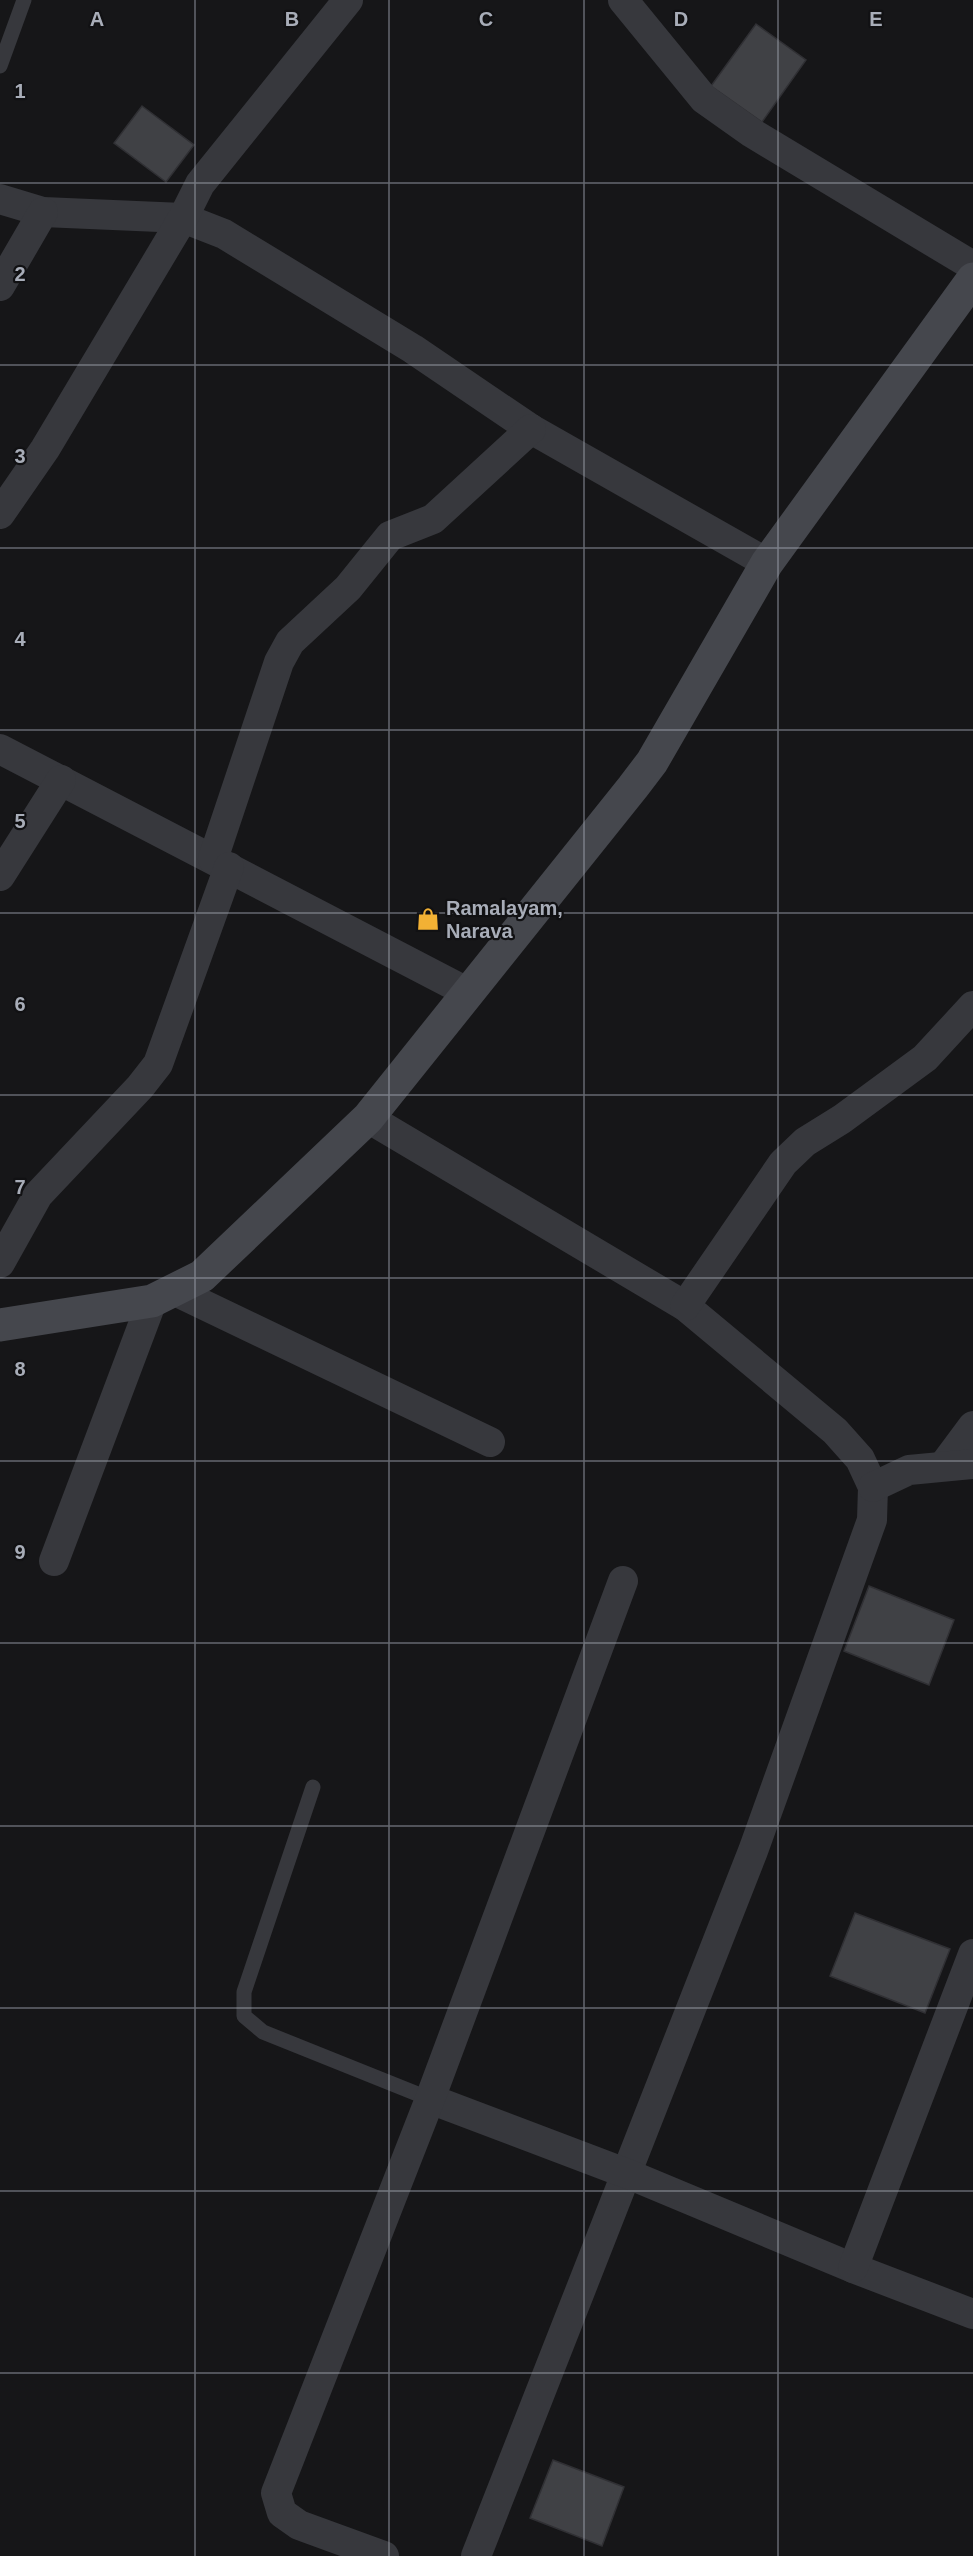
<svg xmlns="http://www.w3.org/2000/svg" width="973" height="2556" font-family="Helvetica,sans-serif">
<rect width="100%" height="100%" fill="#161618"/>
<g fill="#404145" stroke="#303034" stroke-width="1.5">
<path d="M756 24 806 60 762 122 711 86Z"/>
<path d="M142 106 194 145 166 182 114 143Z"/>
<path d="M869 1586 954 1620 929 1685 844 1651Z"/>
<path d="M855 1913 950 1949 925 2013 830 1976Z"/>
<path d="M553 2460 624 2487 602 2546 530 2518Z"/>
</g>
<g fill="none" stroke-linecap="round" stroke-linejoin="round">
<g stroke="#37383d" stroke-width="15">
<path d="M0 66 24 0"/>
<path d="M313 1787 244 1992V2016L263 2032 430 2099"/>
</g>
<g stroke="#37383d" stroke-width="30">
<path d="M623 0 704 99 752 133 973 266"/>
<path d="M0 199 43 212 183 218 224 234 413 349 531 429 767 563"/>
<path d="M0 286 43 212"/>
<path d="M0 514 45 449 183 218 200 184 348 0"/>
<path d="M0 749 467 992"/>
<path d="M213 859 279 662 290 642 348 588 390 536 433 519 531 429"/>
<path d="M0 876 61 780"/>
<path d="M368 1118 685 1306 835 1431 860 1459 873 1487 872 1520 753 1851 476 2556"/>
<path d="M0 1263 38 1195 140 1087 158 1064 229 867"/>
<path d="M175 1291 490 1442"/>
<path d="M685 1306 783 1163 805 1142 842 1119 925 1058 973 1006"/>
<path d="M944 1465 973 1426"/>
<path d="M873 1487 909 1470 973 1464"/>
<path d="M54 1561 152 1301"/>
<path d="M430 2099 628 2174 853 2268 973 2314"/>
<path d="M853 2268 973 1954"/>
<path d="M384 2556 299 2525 282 2513 276 2493 430 2099 623 1581"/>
</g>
<path stroke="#45474d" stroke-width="33" d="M0 1325 152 1301 202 1276 368 1118 633 787 652 762 767 563 973 279"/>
</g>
<path fill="none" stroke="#a8adb8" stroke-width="1.5" stroke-opacity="0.55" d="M195 0V2556M389 0V2556M584 0V2556M778 0V2556M0 183H973M0 365H973M0 548H973M0 730H973M0 913H973M0 1095H973M0 1278H973M0 1461H973M0 1643H973M0 1826H973M0 2008H973M0 2191H973M0 2373H973"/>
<defs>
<g id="shop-bare" transform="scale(1.8)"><path d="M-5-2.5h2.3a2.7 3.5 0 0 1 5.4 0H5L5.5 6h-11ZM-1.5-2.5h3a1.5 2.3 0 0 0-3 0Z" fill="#f2b134" stroke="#111113" stroke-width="2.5" paint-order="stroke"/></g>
</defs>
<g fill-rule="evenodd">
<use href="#shop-bare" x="428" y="919"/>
</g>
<g text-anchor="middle" stroke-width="4.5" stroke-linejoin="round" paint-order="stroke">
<g font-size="20" font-weight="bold" fill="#a8adb8" stroke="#111113" text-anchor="start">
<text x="446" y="915">Ramalayam,<tspan x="446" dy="23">Narava</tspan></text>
</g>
</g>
<g font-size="20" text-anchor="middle" font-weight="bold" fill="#a8adb8" stroke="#111113" stroke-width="4.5" stroke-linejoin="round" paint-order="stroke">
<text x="97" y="26">A</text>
<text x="292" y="26">B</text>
<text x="486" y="26">C</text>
<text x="681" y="26">D</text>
<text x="876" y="26">E</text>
<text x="20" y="98">1</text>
<text x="20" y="281">2</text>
<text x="20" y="463">3</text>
<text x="20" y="646">4</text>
<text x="20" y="828">5</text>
<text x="20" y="1011">6</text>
<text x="20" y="1194">7</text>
<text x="20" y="1376">8</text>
<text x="20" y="1559">9</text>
</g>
</svg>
